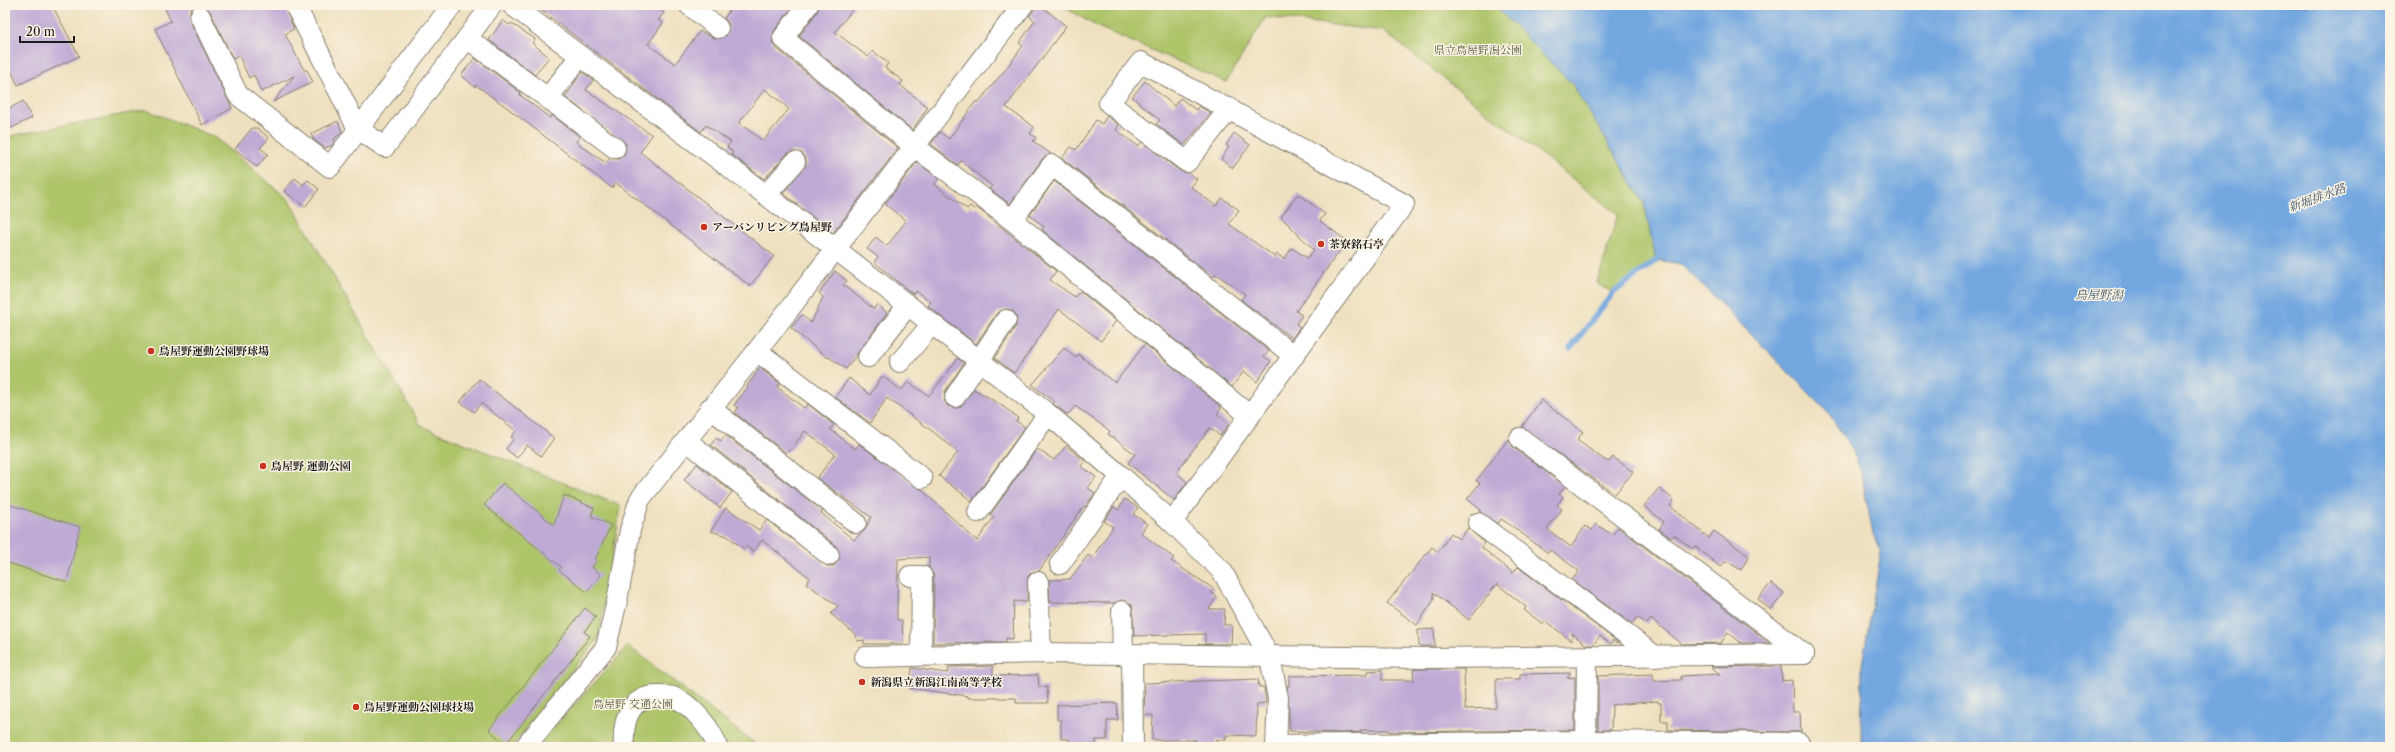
<svg xmlns="http://www.w3.org/2000/svg" width="2395" height="752" font-family="'Libre Caslon Text','Noto Serif JP',serif">
<rect width="100%" height="100%" fill="#fcf5e5"/>
<filter id="ink" filterUnits="userSpaceOnUse"><feTurbulence type="fractalNoise" baseFrequency=".025" numOctaves="2"/><feDisplacementMap in="SourceGraphic" scale="8" xChannelSelector="R" yChannelSelector="G"/><feConvolveMatrix kernelMatrix="1 2 1 2 8 2 1 2 1" color-interpolation-filters="sRGB"/></filter>
<filter id="wash" filterUnits="userSpaceOnUse"><feTurbulence type="fractalNoise" baseFrequency=".012" numOctaves="4" result="noise"/><feDisplacementMap in="SourceGraphic" scale="16" xChannelSelector="R" yChannelSelector="G"/><feGaussianBlur stdDeviation="0.9" result="paint"/><feColorMatrix in="noise" values="0 0 0 0 0 0 0 0 0 0 0 0 0 0 0 0 0 1.4 0 .05"/><feComposite in="paint" operator="in"/></filter>
<g filter="url(#wash)">
<rect width="100%" height="100%" fill="#eee0bf"/>
<g fill="#aec56a" stroke="#657043">
<path d="M1060 5H1496L1573 85 1644 203 1656 260 1613 293 1597 283 1618 214 1383 31 1266 17 1226 82 1098 27Z"/>
<path d="M146 110 215 137 289 200 421 426 621 506 598 639 511 747H5V137Z"/>
<path d="M628 646 759 747H536Z"/>
</g>
<path fill="#73a7e0" stroke="#48627e" d="M1494 5H2390V747H1861L1862 665 1881 553 1873 534 1861 472 1853 451 1828 412 1681 264 1656 260 1644 203 1573 85Z"/>
<g fill="none" stroke-linecap="round" stroke-linejoin="round">
<path stroke="#73a7e0" stroke-width="5.5" d="M1570 349 1613 293 1656 260"/>
</g>
<g id="blocks">
<g fill="#beaad5" fill-rule="evenodd">
<path d="M5 5H52L79 56 18 85 5 59Z"/>
<path d="M163 5H198L190 10V21L232 108 202 125 155 29 171 21Z"/>
<path d="M202 5H284L294 29 285 34 304 70H307L313 82 273 102 294 76 261 92 254 75 249 78 239 56 233 59 210 11Z"/>
<path d="M534 5H654L664 13 658 20 663 23 648 44 675 64 700 31 716 39 727 35 729 24 724 18 733 5H794L774 31 772 42 775 47 898 148 833 233 783 193 806 165V159L802 153 792 151 787 154 764 179 731 154 733 152 727 147 731 142 706 125 701 132ZM765 89 789 109 763 141 739 123Z"/>
<path d="M819 5H856L835 32 868 57 873 51 888 63 885 68 903 81 900 85 928 107 912 130 799 36 817 12Z"/>
<path d="M1038 5H1040L1066 26 1006 107 1034 127 1030 134 1036 137 1033 141 1051 154 1043 158 1010 204 989 189 992 186 961 161 958 165 931 144 940 132 949 139 976 101 978 103 1004 71 1023 46 1019 43 1035 21 1029 16Z"/>
<path d="M503 20 509 25 511 23 535 39 532 43 549 57 535 75 489 40Z"/>
<path d="M475 58 521 93 520 95 550 118 552 115 580 137 576 142 606 163 610 158 619 159 624 155 626 144 565 97 582 72 593 80 586 90 652 135 640 152 774 256 750 286 616 183 612 188 505 106 476 85 475 87 461 75Z"/>
<path d="M1145 81 1174 106 1180 98 1196 110 1199 106 1211 113 1184 145 1156 124 1160 120 1132 97Z"/>
<path d="M23 101 32 118 5 131V111Z"/>
<path d="M1107 116 1119 125 1116 130 1138 146 1142 142 1180 171 1188 173 1197 179 1191 187 1216 206 1222 198 1239 210 1229 224 1275 257 1277 254 1284 259 1292 248 1307 258 1314 250 1281 217 1298 194 1325 214 1320 221 1347 241 1296 311 1302 315 1296 324 1300 327 1292 338 1241 300 1245 294 1216 274 1213 277 1062 158 1071 147 1076 150 1096 120 1102 124Z"/>
<path d="M338 121 342 132 335 138 333 145 325 148 314 140 311 134Z"/>
<path d="M252 128H257L269 138 260 148 268 154 257 167 235 149Z"/>
<path d="M1234 133 1250 145 1233 168 1221 159 1229 147 1226 145Z"/>
<path d="M917 162 939 179 934 184 967 209 970 206 974 209 976 207 1056 271 1050 280 1075 297 1080 291 1116 321 1101 341 1059 309 1015 372H1013L995 358 1016 326V315L1013 311 1006 309 997 313 976 344 928 306 931 302 916 291 913 294 874 262 878 257 867 249 876 237 887 246 906 221 885 204Z"/>
<path d="M295 178 303 185 308 180 319 189 305 207 284 191Z"/>
<path d="M1054 181 1269 351 1264 357 1271 361 1257 382 1244 371 1232 387 1042 230 1044 227 1030 215Z"/>
<path d="M835 271 847 281 843 285 874 309 877 304 887 313 846 369 829 357 828 358 791 328 802 315 811 323 823 297 819 293Z"/>
<path d="M1145 344 1220 406 1221 409 1217 414 1229 424 1220 436 1210 428 1180 467 1177 473 1187 482 1174 500 1128 463 1135 454 1108 434 1110 431 1075 406 1068 415 1053 404 1055 402 1032 385 1064 348 1076 358 1078 354 1115 383Z"/>
<path d="M958 358 964 363 945 391V402L948 406 955 408 960 407 974 389 1004 407 1018 418 1016 421 1025 427 972 501 939 476 958 452 932 431 887 398 870 423 835 397 849 378 870 395 882 376 901 390 908 382 929 396Z"/>
<path d="M760 368 780 383 777 387 804 408 808 404 834 425 830 429 855 449 859 444 921 489 977 541 994 517 990 515 1037 449 1054 460 1066 446 1085 461 1081 466 1096 477 1088 488 1095 493 1085 507 1084 506 1039 571 1032 572 1028 576 1027 602 1014 601 1013 639 1006 638V642L933 643 934 576 929 567V557L898 559 897 610V620H902L903 644H864V640L857 641 856 635 831 614 838 606 806 583 810 578 762 540 753 552 746 546 744 549 727 536 711 531 726 508 759 530 767 520 827 566H834L840 557 836 546 711 445 716 438 721 441 725 435 823 511 821 513 854 540 865 530 871 517 817 478 835 454 805 431 790 451 789 450 786 453 735 413 738 408 734 405 748 387 747 386Z"/>
<path d="M479 379 554 438 541 456 527 445 517 458 506 449 514 439 511 437 516 431 481 403 474 412 460 402Z"/>
<path d="M1541 400 1583 432 1577 440 1603 459 1609 462 1613 457 1633 472 1615 494 1522 427Z"/>
<path d="M1509 438 1513 447 1565 486 1559 494 1563 497 1557 505 1562 509 1547 529 1571 547 1585 526 1592 530 1596 524 1612 535 1618 527 1770 643H1741L1728 632 1721 643 1682 644 1651 619 1647 624 1637 617 1632 624 1572 580 1579 571 1550 550 1548 553 1512 526 1501 519 1498 524 1480 512 1481 510 1467 499 1480 483 1476 481Z"/>
<path d="M697 464 732 492 720 508 684 480Z"/>
<path d="M503 483 554 525 564 495 594 508 591 516 611 525 595 560 597 561 592 567 601 575 587 592 559 570 561 567 484 505Z"/>
<path d="M1659 488 1674 500 1670 506 1709 538 1714 531 1749 556 1741 570 1726 561 1720 567 1695 546 1693 549 1674 535 1671 538 1659 529 1664 522 1644 506Z"/>
<path d="M1125 499 1138 508 1133 514 1147 524 1141 533 1174 558 1171 561 1214 589 1211 593 1217 596 1209 609H1225L1224 625H1232L1231 644H1205V634L1134 636 1132 605 1122 600 1114 603 1050 602 1049 580 1070 579 1088 555 1092 558 1113 527 1104 521 1114 507 1118 510Z"/>
<path d="M5 503 80 527 67 582 5 562Z"/>
<path d="M1468 528 1485 543 1481 547 1513 573 1518 567 1618 642 1617 643 1613 640 1611 644 1600 636 1593 645H1586L1572 633V641L1545 621 1543 624 1524 610 1526 607 1497 584 1469 620 1433 592 1434 600 1417 625 1387 603 1432 547 1438 552 1451 533 1460 539Z"/>
<path d="M1771 583 1784 593 1771 610 1758 599Z"/>
<path d="M585 608 596 617 584 632 590 636 506 744 489 730Z"/>
<path d="M1434 629 1435 646H1419L1418 630Z"/>
<path d="M993 666V676L1038 675 1039 687H1047L1048 703H1016V698H968V696L909 688 912 668 948 673 949 667Z"/>
<path d="M1767 666H1781L1782 681 1792 680 1793 712H1800L1801 732 1668 730V721H1661V703H1658V701L1612 705 1611 730H1598V676L1653 674 1654 681 1681 680V676L1720 674 1711 667Z"/>
<path d="M1419 669H1464L1465 709 1496 708V679H1520V674L1571 673 1567 678 1575 677V730L1390 732V730H1361V732L1341 733 1290 731 1287 686H1289V676L1367 675V671L1382 670V680H1414L1413 670Z"/>
<path d="M1258 679 1259 687H1264L1266 703 1257 704 1256 736 1226 735V740H1216V747H1197L1196 740H1152L1153 715H1144L1145 683Z"/>
<path d="M1117 703 1118 720H1107V740H1096V747H1069V739H1061V720H1057V705Z"/>
</g>
</g>
</g>
<g filter="url(#ink)">
<use href="#blocks" fill-opacity="0" stroke="#857e6e" stroke-width="1"/>
<g fill="none" stroke-linecap="round" stroke-linejoin="round">
<g stroke="#857e6e" stroke-width="22">
<g id="minor">
<path d="M295 5 358 129 385 147 492 5"/>
<path d="M512 5 766 195 1048 414 1121 476 1172 522 1222 571 1270 658 1278 698 1276 747"/>
<path d="M689 5 718 28"/>
<path d="M808 5 783 38 914 146 1012 220 1250 416"/>
<path d="M200 16 238 95 330 167 452 5"/>
<path d="M468 39 615 148"/>
<path d="M548 98 580 56"/>
<path d="M766 195 795 162"/>
<path d="M1012 220 1052 165 1294 356"/>
<path d="M757 351 922 478"/>
<path d="M868 357 908 305"/>
<path d="M900 362 932 324"/>
<path d="M955 397 1006 320"/>
<path d="M710 408 856 523"/>
<path d="M1520 438 1804 654"/>
<path d="M687 441 829 555"/>
<path d="M978 512 1048 414"/>
<path d="M1172 522 1404 204 1141 62 1109 103 1187 162 1230 108"/>
<path d="M1478 523 1655 656"/>
<path d="M1060 564 1121 476"/>
<path d="M910 576H922L921 655"/>
<path d="M1038 582 1041 653"/>
<path d="M1122 611 1123 655"/>
<path d="M1132 655 1133 747"/>
<path d="M865 657 1041 653 1426 658 1804 654"/>
<path d="M1276 745 1586 741 1799 743"/>
<path d="M525 747 606 647 617 601 630 530 640 499 757 351 1023 5"/>
<path d="M624 747C622 721 630 694 661 696 664 696 670 696 673 697 690 703 713 730 717 747"/>
<path d="M1586 747 1587 657"/>
</g>
</g>
<use href="#minor" stroke="#fff" stroke-width="20"/>
</g>
</g>
<g fill="#c8321e" stroke="#fcf5e5" stroke-width="1.5">
<circle cx="704" cy="227" r="4"/>
<circle cx="1321" cy="244" r="4"/>
<circle cx="151" cy="351" r="4"/>
<circle cx="263" cy="466" r="4"/>
<circle cx="862" cy="682" r="4"/>
<circle cx="356" cy="707" r="4"/>
</g>
<g text-anchor="middle" stroke-width="3" stroke-linejoin="round" paint-order="stroke">
<g font-size="11" fill="#4f5737" stroke="#fcf5e5">
<text x="1478" y="54">県立鳥屋野潟公園</text>
<text x="633" y="708">鳥屋野 交通公園</text>
</g>
<g font-size="11" font-weight="bold" fill="#1c1c1c" stroke="#fcf5e5" text-anchor="start">
<text x="712" y="231">アーバンリビング鳥屋野</text>
<text x="1329" y="248">茶寮銘石亭</text>
<text x="159" y="355">鳥屋野運動公園野球場</text>
<text x="271" y="470">鳥屋野 運動公園</text>
<text x="870" y="686">新潟県立新潟江南高等学校</text>
<text x="364" y="711">鳥屋野運動公園球技場</text>
</g>
<g font-size="12" font-style="italic" fill="#3f546a" stroke="#fcf5e5">
<text transform="translate(2317 198) rotate(-20)" y="4">新堀排水路</text>
<text x="2099" y="299">鳥屋野潟</text>
</g>
</g>
<rect width="2395" height="752" fill="none" stroke="#fcf5e5" stroke-width="20"/>
<path d="M20 36v6h54v-6" fill="none" stroke="#1c1c1c" stroke-width="2"/>
<text x="26" y="36" font-size="12" fill="#1c1c1c" stroke="#fcf5e5" stroke-width="3" paint-order="stroke">20 m</text>
</svg>
